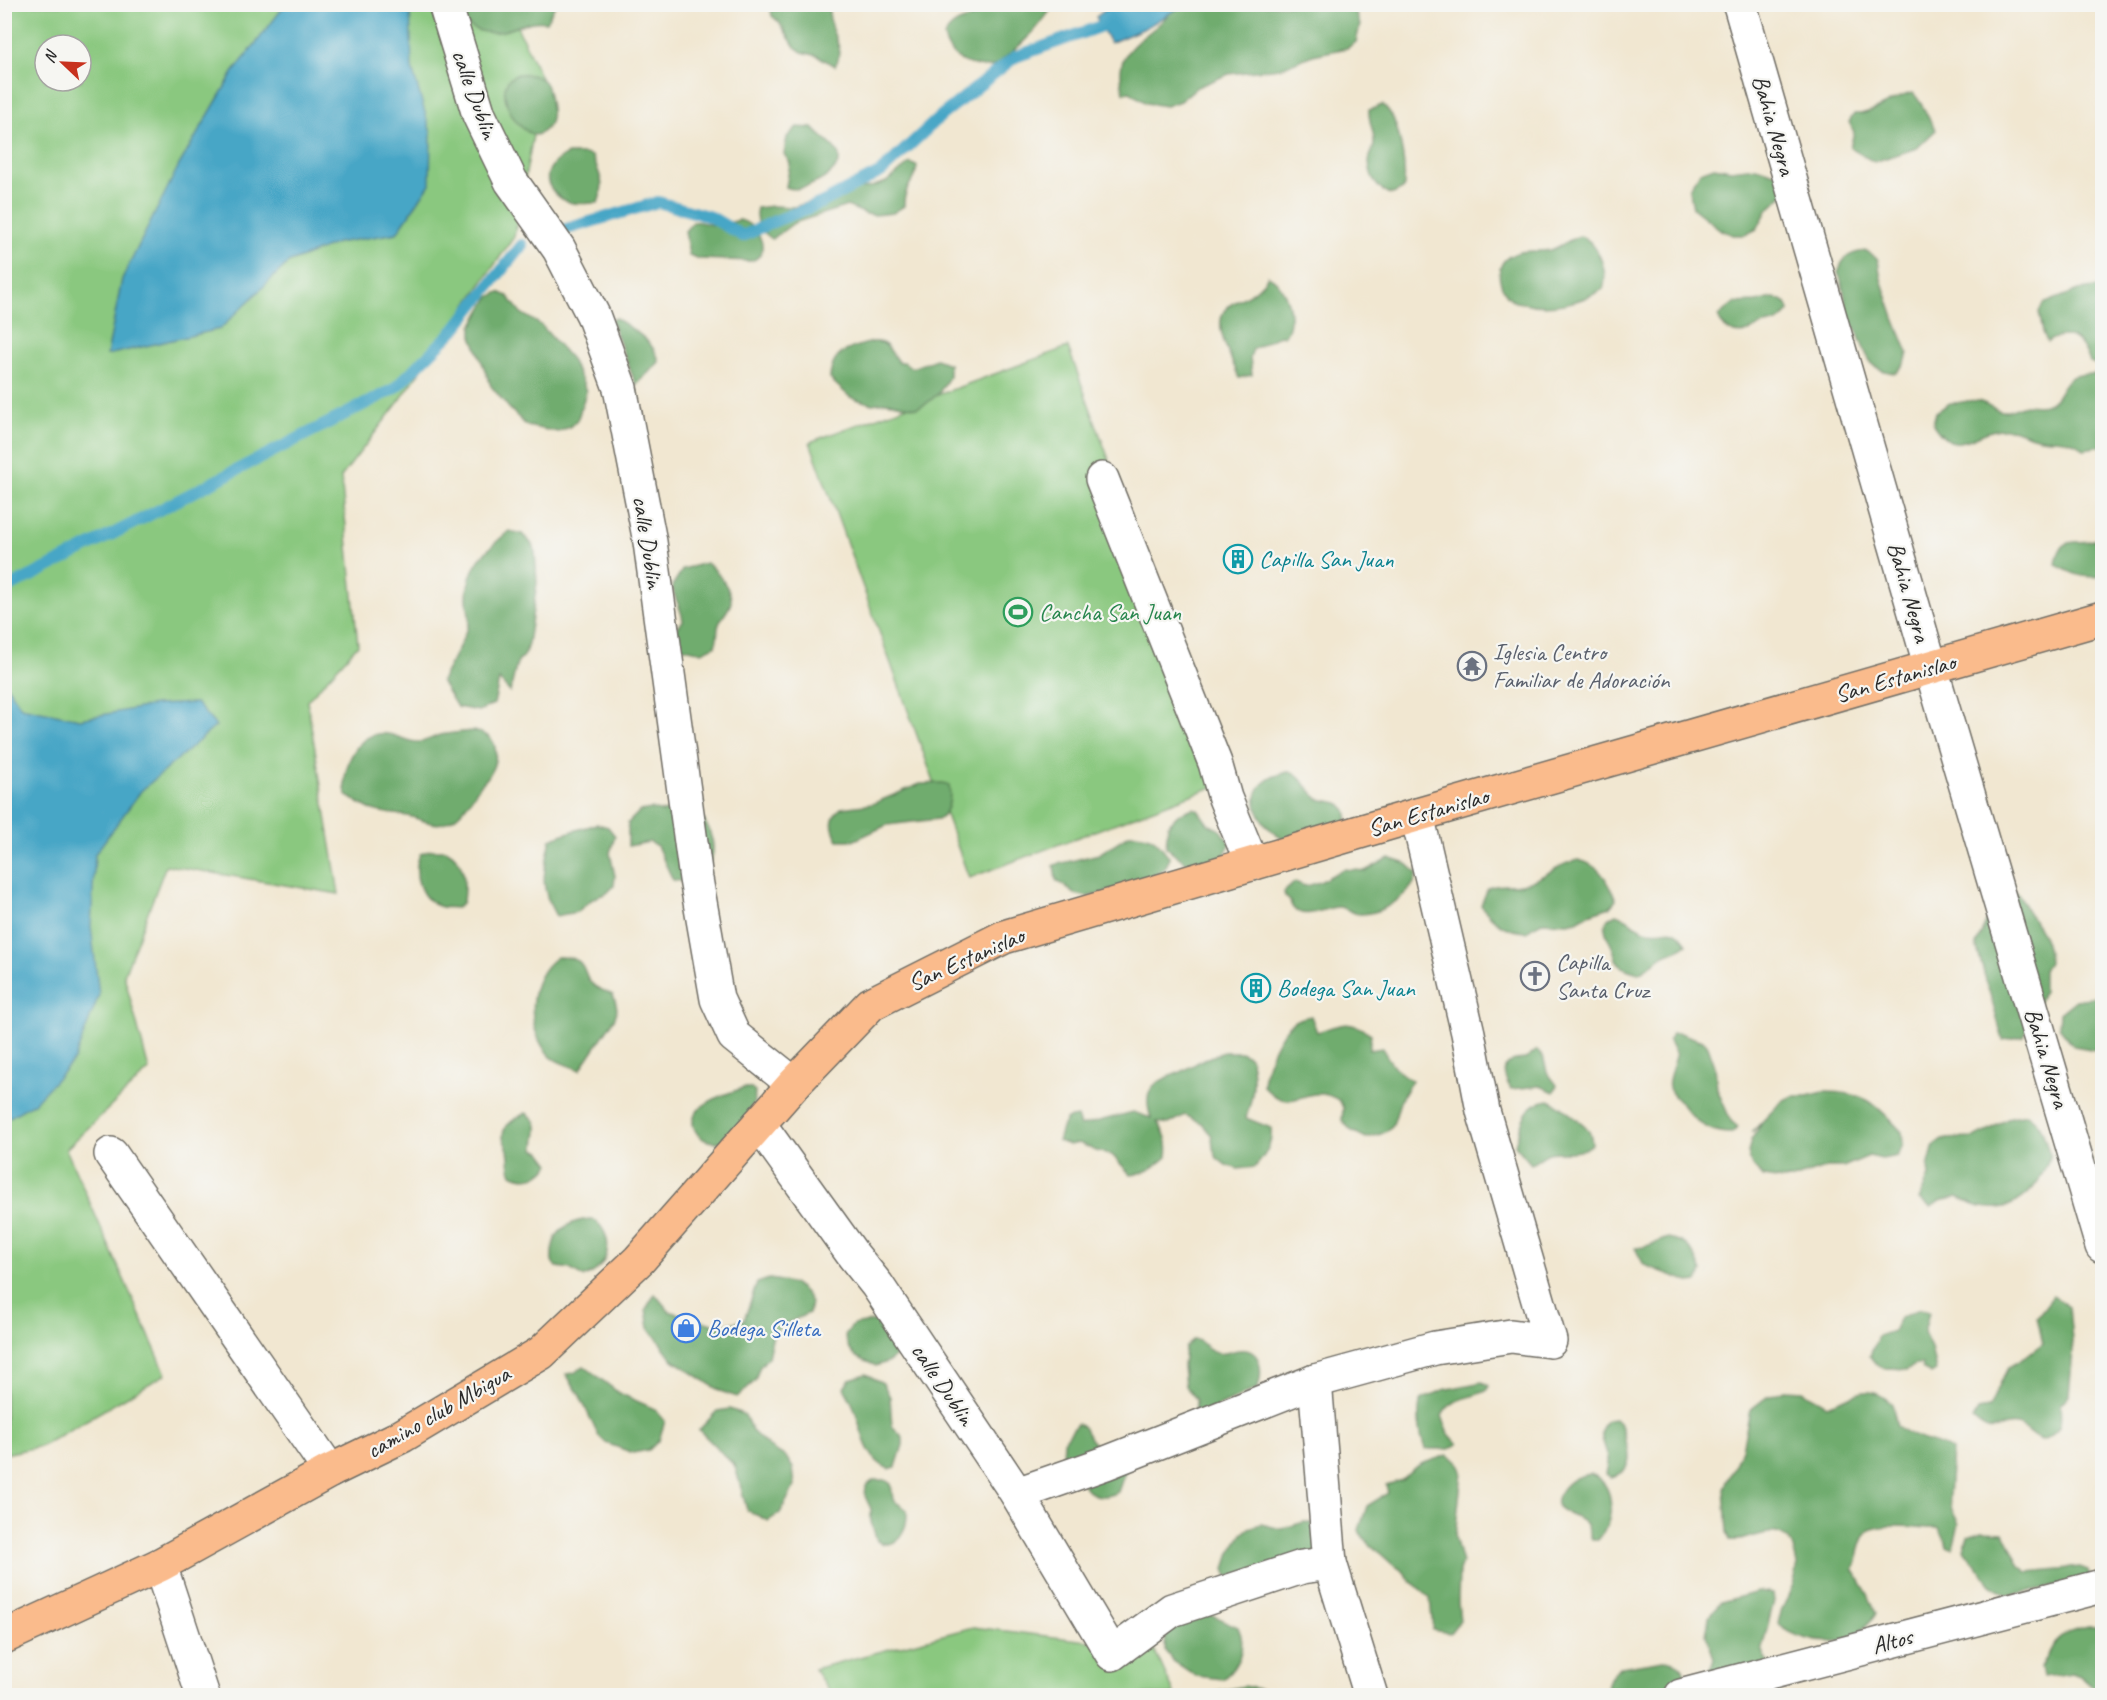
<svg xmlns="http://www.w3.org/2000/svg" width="2107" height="1700" font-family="Caveat,sans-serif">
<rect width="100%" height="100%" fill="#f6f6f2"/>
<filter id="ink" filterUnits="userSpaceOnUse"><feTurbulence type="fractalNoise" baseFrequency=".0167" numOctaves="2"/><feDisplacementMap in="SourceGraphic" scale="12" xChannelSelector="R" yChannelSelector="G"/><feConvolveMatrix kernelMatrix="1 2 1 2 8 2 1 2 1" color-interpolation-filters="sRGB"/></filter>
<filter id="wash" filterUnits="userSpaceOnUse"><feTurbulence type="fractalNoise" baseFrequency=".008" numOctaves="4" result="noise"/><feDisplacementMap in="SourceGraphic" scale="24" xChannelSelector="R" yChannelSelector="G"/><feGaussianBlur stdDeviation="1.35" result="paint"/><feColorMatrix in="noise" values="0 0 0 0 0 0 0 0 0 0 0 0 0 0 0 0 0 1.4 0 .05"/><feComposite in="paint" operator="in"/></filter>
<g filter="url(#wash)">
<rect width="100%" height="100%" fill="#f1e7d1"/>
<g fill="#8ac87f" stroke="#5a7a55" stroke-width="1.5" fill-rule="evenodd">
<path d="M4 5H507L543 82 514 237 401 399 341 477 358 645 307 701 339 894 166 865 124 975 149 1070 66 1149 166 1374 42 1446 5 1454ZM45 45H81V81H45Z"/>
<path d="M1068 347 1226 782 969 878 810 442Z"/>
<path d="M973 1627 1154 1649 1175 1695H832L814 1669Z"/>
</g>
<g fill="#6fac6e" stroke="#4d6c4c" stroke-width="1.5">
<path d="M556 4 546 22C521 18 504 40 477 30 473 28 468 26 465 22 462 18 461 10 459 5Z"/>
<path d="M770 5H828C829 12 830 22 832 29 837 43 844 50 835 66L818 56 802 52 795 47 779 22 772 16Z"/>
<path d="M988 5V4L1054 5C1038 28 1029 38 1007 56 1003 59 1000 63 996 65 987 70 973 65 964 62 953 57 947 49 944 37 954 14 978 24 988 5Z"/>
<path d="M1177 5H1353L1360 25 1356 42 1347 48 1313 55 1280 68 1229 74 1197 87 1180 101 1166 106 1146 103 1130 92 1124 93C1113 54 1132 47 1158 25 1166 18 1170 11 1177 5Z"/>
<path d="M518 74C525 74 536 75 541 79 547 83 548 90 549 96 552 111 556 128 536 135 518 133 498 99 507 82 509 78 514 76 518 74Z"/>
<path d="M1913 93C1924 104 1927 118 1936 130L1917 148 1874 162 1850 148 1854 132 1849 122 1854 114C1875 115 1893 96 1913 93Z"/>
<path d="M1382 105C1399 114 1406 166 1404 185L1403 189 1393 194C1378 193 1370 177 1369 162 1369 156 1374 150 1374 144 1375 132 1368 122 1369 110Z"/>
<path d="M797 127 813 128C820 137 837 146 839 157 841 175 799 195 786 187L790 163 784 154 787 137Z"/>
<path d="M568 154H585L592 156C600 176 606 182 598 203 589 203 577 205 569 202 562 200 557 196 553 191 540 176 552 161 568 154Z"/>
<path d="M910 163 917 166C917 180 903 186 904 206L893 213 874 215 866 214 847 206 794 223 772 239C761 231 753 222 757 208L772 206 794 207 841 192 871 187 886 182Z"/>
<path d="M1714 167 1731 170 1756 167 1778 174 1788 190 1767 211 1757 229 1745 235H1733L1721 230 1693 208 1689 188 1700 172Z"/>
<path d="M739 220C757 223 774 253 751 261L699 259 689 255 685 231 693 222C701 221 705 224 713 225 722 226 731 222 739 220Z"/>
<path d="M1580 236C1598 242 1609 272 1603 289 1580 303 1550 310 1523 303 1522 303 1516 302 1515 302 1499 293 1492 266 1510 256 1522 248 1537 253 1550 250 1561 247 1569 239 1580 236Z"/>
<path d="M1867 251 1878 260 1881 279 1894 318 1908 353 1905 363 1896 373C1867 371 1866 353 1857 331 1855 327 1851 324 1849 320 1844 304 1846 288 1838 273 1842 257 1851 252 1867 251Z"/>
<path d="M1268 276C1286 283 1298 321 1284 336L1280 335 1253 349 1250 357 1252 375 1239 378C1232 357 1204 317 1235 302 1250 294 1259 290 1268 276Z"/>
<path d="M2099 287 2102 288V367L2090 362C2082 340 2071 328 2047 342L2043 332 2039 312 2043 304 2076 291Z"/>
<path d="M499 292 508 296 521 313 541 325 570 358 582 381 586 391 582 406 577 421 569 427 558 432 527 426 509 408 491 386 472 336V326L489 297Z"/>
<path d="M1773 298C1783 299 1787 302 1789 311 1781 323 1774 323 1761 326 1756 327 1752 330 1748 332 1735 338 1722 328 1718 316L1734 303 1756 302Z"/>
<path d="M616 318C632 329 655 341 659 362L636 385 611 320Z"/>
<path d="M872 342C888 340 890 352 899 363L904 362 912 368 936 359 949 364V377L939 393 927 403 917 408 887 402 872 404 850 397 830 379C831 352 849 348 872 342Z"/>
<path d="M2102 374V446L2084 449C2070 436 2053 441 2036 437 2023 434 2015 427 2001 429 1972 432 1955 460 1933 424L1936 412 1950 403C1961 404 1968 399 1978 401 1987 403 1995 411 2004 411 2012 412 2019 405 2027 405 2033 405 2038 407 2045 405 2060 400 2059 386 2070 378 2078 373 2093 374 2102 374Z"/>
<path d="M509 531 522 534 531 543 535 552 537 583 528 644 524 656 517 663 510 692 499 680 494 704 479 711 457 707 441 681C450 663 464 642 469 622 470 615 467 607 467 599 466 567 486 550 509 531Z"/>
<path d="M2102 536V576C2082 579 2073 574 2056 565 2060 529 2083 550 2102 536Z"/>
<path d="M706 563C715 567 733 592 731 602 729 612 719 618 718 628 717 634 718 639 715 646L702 652 680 647 676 628 683 621C682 609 674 598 672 586L683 569Z"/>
<path d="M473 731C477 732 483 733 486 735 501 744 496 765 488 777 485 781 481 784 479 787 469 801 462 818 443 823 430 826 420 818 407 816 393 813 376 814 362 805 356 802 353 798 347 796 339 775 353 739 377 734 392 731 404 742 418 742 426 742 433 737 440 735 451 733 462 732 473 731Z"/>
<path d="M1288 772 1295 773 1318 799 1339 803 1346 810 1348 820 1285 840C1265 831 1242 799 1266 781 1272 776 1280 774 1288 772Z"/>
<path d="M943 783 949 785C951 798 950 812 938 819L887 825 855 840H838C831 828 829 818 841 808L872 804 920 784Z"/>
<path d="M1193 808 1198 810 1208 824 1222 831 1230 844 1224 856 1190 866 1166 847 1168 825 1179 814Z"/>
<path d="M651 809 663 812 675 809 704 820C712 834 718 853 707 868 703 873 693 878 687 882L673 880 657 846 650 842 628 846V823L640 811Z"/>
<path d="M597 824 608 827 615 836 610 853 615 876 614 886 607 893 594 898 577 912 556 916C538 885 544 872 551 839 565 832 582 829 597 824Z"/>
<path d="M1130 834C1154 834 1156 840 1170 858L1165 868 1142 883 1087 897 1075 894 1056 880 1054 865 1099 854Z"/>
<path d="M446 850C467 861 465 883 463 902L457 908C452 907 446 908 442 907 419 901 412 873 420 854L431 850Z"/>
<path d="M1389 858 1407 864 1417 873C1415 893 1381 915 1360 914 1352 914 1346 907 1338 907 1325 907 1305 921 1293 908 1290 904 1292 904 1289 900 1283 893 1286 900 1284 892L1295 882 1305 886 1310 885 1320 882 1343 869 1365 871Z"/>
<path d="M1578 860C1599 864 1609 881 1616 900L1610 907 1589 914 1577 921 1568 923 1542 922 1532 927 1527 932C1505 931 1493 922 1481 905L1488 888C1501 883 1513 887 1526 883 1545 878 1558 863 1578 860Z"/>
<path d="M2013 889C2024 897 2022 905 2029 914 2042 930 2048 942 2049 963L2043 970V992L2024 1036 2003 1040 1976 945 1988 918 1996 890Z"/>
<path d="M1616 914C1627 917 1635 927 1645 930 1666 937 1671 919 1687 944 1678 952 1667 952 1660 958 1653 964 1647 968 1639 973 1632 971 1622 969 1618 963 1615 959 1615 953 1613 949 1607 935 1597 923 1616 914Z"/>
<path d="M557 957C593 956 578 975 596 987 601 990 607 992 613 995 617 1005 619 1011 613 1021L580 1070C571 1066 557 1063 550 1056 525 1030 526 978 557 957Z"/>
<path d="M2102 996V1051L2074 1046 2059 1027 2060 1013 2076 1000Z"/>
<path d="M1311 1016 1317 1032C1342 1024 1348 1019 1371 1034L1369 1050 1382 1048C1390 1062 1397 1073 1412 1080 1409 1086 1405 1091 1402 1097 1391 1122 1401 1131 1366 1138L1352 1131 1342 1121 1343 1108 1340 1101C1305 1078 1294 1120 1263 1086 1263 1069 1279 1032 1293 1022 1298 1018 1305 1017 1311 1016Z"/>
<path d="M1672 1033H1680L1705 1042 1708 1046 1715 1066 1717 1089 1731 1121 1738 1127 1732 1133C1709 1134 1694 1121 1681 1103 1677 1099 1671 1094 1669 1088 1666 1079 1675 1065 1676 1055L1669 1041Z"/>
<path d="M1537 1050 1543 1056 1547 1072 1557 1085 1554 1092 1540 1086 1511 1089C1505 1079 1498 1065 1515 1060 1518 1059 1522 1060 1525 1059 1529 1058 1534 1052 1537 1050Z"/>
<path d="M1224 1052H1241L1250 1057C1256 1081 1253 1096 1246 1118L1271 1128C1273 1144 1265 1156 1255 1167L1238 1169 1226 1165 1217 1158 1213 1148 1212 1136 1202 1123 1185 1115 1169 1124 1157 1122C1166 1134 1169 1142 1167 1157 1156 1167 1146 1173 1131 1175L1112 1155 1096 1151 1079 1143 1069 1145 1058 1141 1063 1125 1067 1119 1077 1117 1080 1126 1133 1112 1151 1118C1141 1088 1155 1081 1181 1072 1188 1069 1195 1064 1202 1060 1209 1057 1216 1055 1224 1052Z"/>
<path d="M743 1088H750L755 1092C755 1115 739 1128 723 1142 711 1142 701 1142 695 1130 683 1106 728 1093 743 1088Z"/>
<path d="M1824 1092C1837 1092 1856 1094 1867 1100 1880 1107 1892 1122 1902 1132L1903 1145 1897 1156 1882 1159 1869 1156 1843 1167H1827L1793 1179 1783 1180 1763 1177 1751 1164 1748 1153 1751 1140 1762 1123 1752 1132 1782 1101 1792 1096H1807Z"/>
<path d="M1549 1100C1559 1104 1565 1110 1574 1117 1585 1125 1591 1129 1592 1144 1580 1156 1564 1150 1549 1153 1543 1155 1537 1161 1531 1164L1515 1145C1521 1124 1524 1103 1549 1100Z"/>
<path d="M526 1113C544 1124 535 1132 535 1149L541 1152 550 1164C542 1177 526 1182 512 1174 508 1165 510 1159 508 1150 507 1146 503 1141 503 1136 502 1125 518 1117 526 1113Z"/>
<path d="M2027 1114C2045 1126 2042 1135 2050 1154 2037 1199 2002 1224 1958 1197L1940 1201 1931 1207 1919 1200 1929 1176 1928 1167 1934 1145 1942 1139 1975 1138 2011 1117Z"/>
<path d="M593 1219C617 1236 610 1269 583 1277L570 1269 557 1267 552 1262C550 1234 565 1220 593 1219Z"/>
<path d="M1668 1238C1691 1242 1693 1252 1702 1272L1698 1281 1689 1282 1644 1265 1635 1248 1644 1247Z"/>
<path d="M769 1279C790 1282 801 1283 811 1302L809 1313 781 1326 773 1335 768 1357 759 1368 755 1381 737 1397 720 1391 673 1360 649 1328 646 1309 655 1294 669 1311 719 1326 744 1320 757 1283Z"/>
<path d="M2053 1296 2069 1307 2073 1351 2069 1395 2060 1405C2062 1424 2062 1432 2042 1440 2029 1437 2027 1427 2017 1425 1995 1421 1996 1441 1973 1419L1978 1410 1989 1408 2008 1367 2021 1360 2043 1343 2037 1317Z"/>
<path d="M1919 1309 1929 1312 1924 1333 1931 1348 1936 1371 1931 1374 1922 1369 1923 1365H1915L1907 1370C1891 1364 1882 1376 1870 1356L1878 1336 1893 1331 1900 1318Z"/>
<path d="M877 1321 899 1340 900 1351 890 1361 876 1366C858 1358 848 1356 845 1335L853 1325Z"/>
<path d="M1192 1340C1195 1340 1199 1340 1201 1342 1207 1346 1208 1351 1216 1353 1224 1355 1231 1351 1239 1350 1262 1348 1263 1371 1258 1388L1195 1417 1196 1400 1185 1386 1183 1366 1185 1348Z"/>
<path d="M584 1366 619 1393 655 1409 665 1421 659 1440 649 1450 633 1453 606 1443 598 1435 579 1394 566 1374 574 1373Z"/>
<path d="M866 1374 883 1383 890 1397 892 1426 903 1437V1445L896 1467 889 1469C865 1459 862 1431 855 1410 852 1402 848 1395 844 1388L850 1379Z"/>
<path d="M1482 1382 1489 1386 1486 1391C1469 1399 1451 1397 1442 1416L1449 1434 1458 1444 1450 1449H1425C1420 1435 1416 1414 1421 1400L1443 1390Z"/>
<path d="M1785 1390 1802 1391 1827 1405C1853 1397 1868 1380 1892 1404L1897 1426C1916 1441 1931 1440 1952 1450L1949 1497 1952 1510 1959 1524 1953 1548 1946 1547 1944 1537 1939 1528C1921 1529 1876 1520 1866 1534 1859 1544 1860 1558 1853 1569L1868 1594 1876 1614C1868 1625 1851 1640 1837 1641 1817 1644 1793 1637 1778 1624 1781 1604 1794 1590 1797 1570 1798 1564 1795 1558 1794 1552 1792 1543 1786 1535 1776 1533 1760 1530 1746 1543 1730 1540L1727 1532 1724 1488 1742 1449 1750 1410 1767 1397Z"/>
<path d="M730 1409 745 1415 752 1431 769 1447 786 1457 793 1468 795 1485 780 1513 768 1521 747 1510 735 1466 699 1430 717 1411Z"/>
<path d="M1615 1419C1623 1425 1623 1431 1625 1440 1632 1457 1631 1473 1610 1477L1606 1474C1607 1469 1609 1464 1608 1459 1606 1444 1595 1434 1607 1420Z"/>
<path d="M1077 1424 1084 1427 1091 1440 1125 1472 1118 1492C1090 1505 1080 1484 1074 1462L1063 1456 1064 1441Z"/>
<path d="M1447 1455 1458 1461 1462 1471 1455 1537 1462 1563 1459 1571 1458 1603 1460 1620 1450 1633 1433 1630 1430 1598 1411 1581 1403 1571 1392 1564 1362 1537 1359 1530 1367 1506 1388 1493 1386 1485 1402 1480 1414 1468 1421 1464Z"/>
<path d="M1591 1474C1617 1485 1615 1521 1598 1540H1592C1589 1535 1588 1528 1585 1523 1574 1510 1543 1514 1563 1488 1572 1478 1578 1476 1591 1474Z"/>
<path d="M874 1480H885L891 1484 893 1500 907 1510C908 1528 898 1552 877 1541L871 1522V1509L865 1496 866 1486Z"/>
<path d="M1304 1522 1312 1523 1321 1550 1228 1577 1225 1569 1230 1553 1242 1534 1249 1528 1261 1524 1281 1529Z"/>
<path d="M1982 1531 2004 1532 2020 1566 2028 1572 2080 1567 2088 1570 2091 1580 2008 1595 1991 1584 1964 1549 1968 1536Z"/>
<path d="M1758 1592 1773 1594 1774 1601 1762 1648 1765 1657 1781 1681 1780 1690 1767 1695H1711L1708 1678 1714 1658 1706 1635 1709 1617 1721 1602Z"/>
<path d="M1211 1615 1238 1627C1247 1646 1239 1666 1223 1679L1196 1676 1173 1661 1165 1651 1166 1625 1197 1616Z"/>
<path d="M2088 1627H2102V1695L2080 1676 2072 1673 2043 1677 2041 1667C2059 1638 2051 1636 2088 1627Z"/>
<path d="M1663 1660C1687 1661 1688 1676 1682 1695L1605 1696C1607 1684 1611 1673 1621 1667Z"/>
<path d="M1244 1686 1259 1689 1274 1695H1213L1214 1693Z"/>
</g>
<g fill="#47a6c6" stroke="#396878" stroke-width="1.5">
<path d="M1113 4H1184V5L1145 28 1110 43 1096 17Z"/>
<path d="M285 5H410L412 68 431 133 430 184 397 233 337 243 288 263 220 329 107 355 122 279 179 165 233 73Z"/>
<path d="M5 683 21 707 80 719 155 705 196 703 216 726 141 791 95 854 91 926 99 995 74 1060 34 1103 5 1120Z"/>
</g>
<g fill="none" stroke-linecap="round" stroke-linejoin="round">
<g stroke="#47a6c6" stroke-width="12">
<path d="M563 230 658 202 711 217 743 236 775 221 821 203 881 172 942 115 1015 57 1118 20 1142 4"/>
<path d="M4 590 394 389 454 330 522 245"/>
</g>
</g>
</g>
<g filter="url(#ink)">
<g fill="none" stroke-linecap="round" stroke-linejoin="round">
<g stroke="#706d65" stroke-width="36">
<g id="minor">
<path d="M445 4 479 115 511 181 559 249 593 315 620 388 650 542 696 879 717 999 734 1036 794 1084"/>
<path d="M1742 4 1740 5 1931 668 2102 1246"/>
<path d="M1102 479 1215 763 1225 798 1252 864"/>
<path d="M759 1124 853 1255 877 1285 1017 1494 1112 1654 1172 1610 1302 1567 1330 1563"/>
<path d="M111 1154 330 1471"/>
<path d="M1315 1381 1330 1563 1371 1696"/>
<path d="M1017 1494 1106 1463 1315 1381 1435 1348 1511 1336 1550 1341 1483 1111 1468 1033 1417 815"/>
<path d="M160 1565 203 1696"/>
<path d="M1681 1696 2102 1586"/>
</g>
</g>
<g stroke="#706d65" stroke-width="36">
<path id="major" d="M4 1637 160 1565 330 1471 402 1436 541 1353 639 1260 794 1084 871 1004 1004 937 1417 815 2102 618"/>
</g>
<use href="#minor" stroke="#fff" stroke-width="33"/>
<use href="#major" stroke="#fabb8c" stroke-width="33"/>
</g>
</g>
<defs>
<g id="building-ring" transform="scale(1.5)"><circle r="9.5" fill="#f6f6f2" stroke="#0f9aa8" stroke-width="1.5"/><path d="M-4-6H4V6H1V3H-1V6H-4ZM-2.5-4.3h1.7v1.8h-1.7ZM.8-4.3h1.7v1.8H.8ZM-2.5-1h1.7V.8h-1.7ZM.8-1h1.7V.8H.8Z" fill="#0f9aa8"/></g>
<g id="stadium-ring" transform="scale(1.5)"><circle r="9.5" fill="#f6f6f2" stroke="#2e9e5b" stroke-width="1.5"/><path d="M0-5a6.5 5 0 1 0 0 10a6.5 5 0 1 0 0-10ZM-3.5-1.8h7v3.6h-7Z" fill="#2e9e5b"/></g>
<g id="temple-ring" transform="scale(1.5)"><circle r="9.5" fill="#f6f6f2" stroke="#6b7280" stroke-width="1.5"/><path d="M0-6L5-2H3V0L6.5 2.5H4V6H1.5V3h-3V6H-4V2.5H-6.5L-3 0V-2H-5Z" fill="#6b7280"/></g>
<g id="church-ring" transform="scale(1.5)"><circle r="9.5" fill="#f6f6f2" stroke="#6b7280" stroke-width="1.5"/><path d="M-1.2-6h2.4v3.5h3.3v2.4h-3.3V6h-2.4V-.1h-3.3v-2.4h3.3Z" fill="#6b7280"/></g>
<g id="shop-ring" transform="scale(1.5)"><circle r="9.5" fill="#f6f6f2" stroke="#3f7fe0" stroke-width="1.5"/><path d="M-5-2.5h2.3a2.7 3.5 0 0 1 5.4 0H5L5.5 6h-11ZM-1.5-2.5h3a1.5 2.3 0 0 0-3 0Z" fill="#3f7fe0"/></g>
</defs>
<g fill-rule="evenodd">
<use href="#building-ring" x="1238" y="559"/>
<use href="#stadium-ring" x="1018" y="612"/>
<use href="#temple-ring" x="1472" y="666"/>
<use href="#church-ring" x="1535" y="976"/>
<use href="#building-ring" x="1256" y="988"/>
<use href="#shop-ring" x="686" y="1328"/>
</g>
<g text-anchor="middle" stroke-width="4.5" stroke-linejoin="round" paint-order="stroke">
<g font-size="24" fill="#2b2b2b" stroke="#f6f6f2">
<text transform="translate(475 94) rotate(70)" y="8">calle Dublin</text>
<text transform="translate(1774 125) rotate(74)" y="8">Bahia Negra</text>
<text transform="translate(648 542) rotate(81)" y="8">calle Dublin</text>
<text transform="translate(1909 592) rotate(74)" y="8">Bahia Negra</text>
<text transform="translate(1895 678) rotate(-16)" y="8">San Estanislao</text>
<text transform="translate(1428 812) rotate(-16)" y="8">San Estanislao</text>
<text transform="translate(966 959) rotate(-24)" y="8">San Estanislao</text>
<text transform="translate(2047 1058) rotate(73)" y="8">Bahia Negra</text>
<text transform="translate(943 1384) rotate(56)" y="8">calle Dublin</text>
<text transform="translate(438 1412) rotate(-30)" y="8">camino club Mbigua</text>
<text transform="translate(1892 1641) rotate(-15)" y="8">Altos</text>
</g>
<g font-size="24" fill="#0d838f" stroke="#f6f6f2" text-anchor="start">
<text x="1259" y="567">Capilla San Juan</text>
<text x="1277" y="996">Bodega San Juan</text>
</g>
<g font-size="24" fill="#27864d" stroke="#f6f6f2" text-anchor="start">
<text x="1039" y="620">Cancha San Juan</text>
</g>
<g font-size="24" fill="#5b616d" stroke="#f6f6f2" text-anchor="start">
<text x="1493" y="660">Iglesia Centro<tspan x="1493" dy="28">Familiar de Adoración</tspan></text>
<text x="1556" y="970">Capilla<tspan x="1556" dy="28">Santa Cruz</tspan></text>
</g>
<g font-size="24" fill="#366cbe" stroke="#f6f6f2" text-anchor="start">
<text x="707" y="1336">Bodega Silleta</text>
</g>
</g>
<rect width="2107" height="1700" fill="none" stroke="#f6f6f2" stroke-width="24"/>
<g transform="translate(63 63) rotate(293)"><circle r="28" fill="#f6f6f2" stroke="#a5a5a2" stroke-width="1.5"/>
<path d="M0-4.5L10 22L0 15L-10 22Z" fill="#c8321e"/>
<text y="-9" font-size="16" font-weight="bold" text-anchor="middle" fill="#2b2b2b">N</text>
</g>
</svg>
